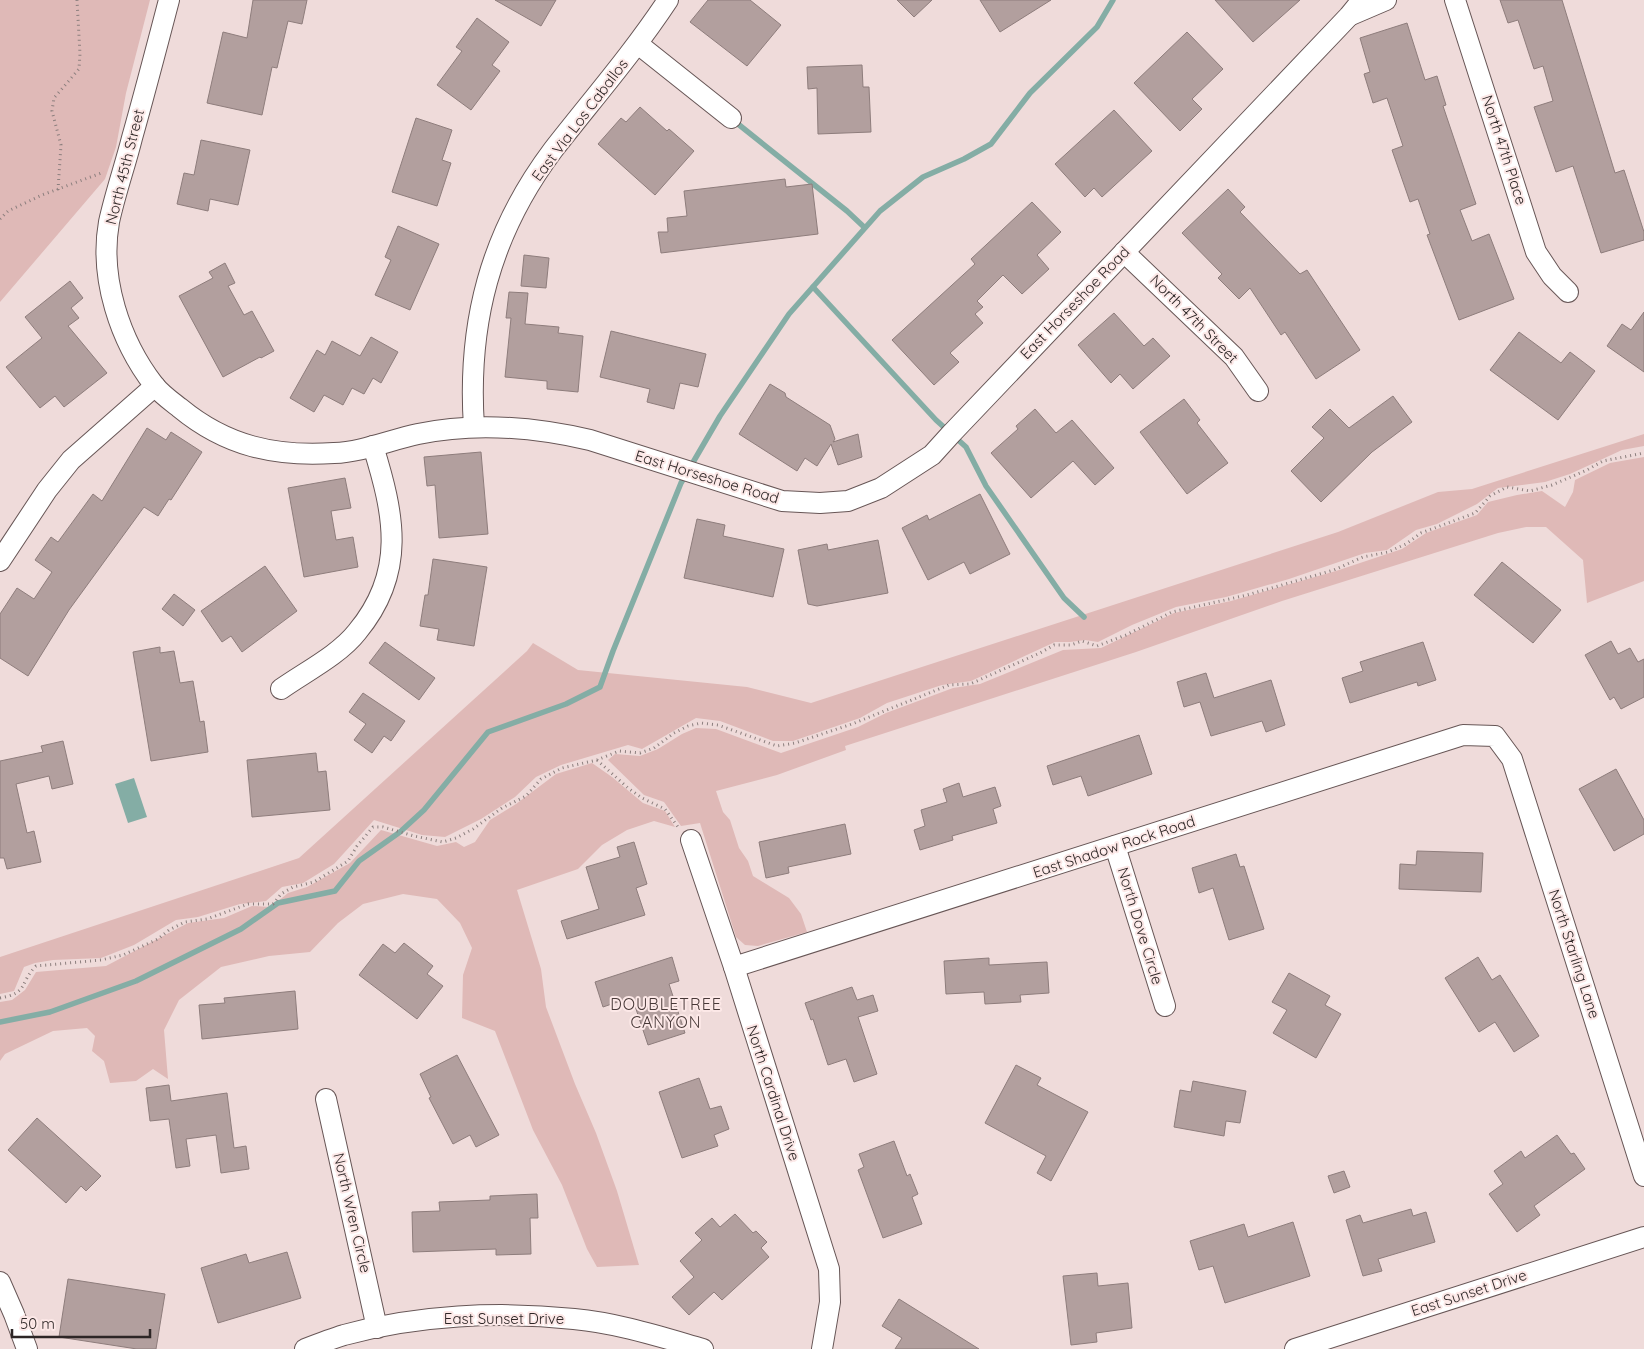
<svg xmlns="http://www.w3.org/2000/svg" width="1644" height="1349" font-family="Quicksand,sans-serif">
<rect width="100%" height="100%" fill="#efdbda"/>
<g fill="#dfb9b7">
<path d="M0 0H150L126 93 116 147 105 179 0 302Z"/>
<path d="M1644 434V446L1622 450 1570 474 1545 482 1498 488 1477 504 1437 524 1416 530 1387 550 1365 553 1289 579 1226 597 1176 607 1132 625 1098 642 1085 640 1070 642H1055L971 681 942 685 887 703 860 718 793 741H773L720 721 696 718 642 749 628 745 561 765 536 777 515 797 481 819 445 837 422 835 374 820 334 864 303 883 282 887 266 901 240 904 198 917 176 920 134 945 101 958 53 960 35 963 24 967 14 991 0 994V957L299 858 527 651 533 643 578 670 747 687 811 703 1338 532 1438 492 1472 489Z"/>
<path d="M1644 457V581L1587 603 1583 560 1546 527H1526L1498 533 1282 601 1136 652 845 746 846 750 777 775 716 791 723 812 730 820 739 848 748 861 753 876 789 898 801 914 807 932 758 946 745 945 736 937 700 823 681 826 664 802 644 795 608 760 615 754 640 756 658 749 682 734 696 728 716 729 781 753 858 727 886 713 953 688 980 684 1063 650 1101 648 1174 613 1231 601 1336 571 1402 549 1426 533 1477 515 1488 502 1517 495 1542 491 1565 507 1573 492 1575 480 1610 463Z"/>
<path d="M592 763 612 777 643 803 665 811 675 827 654 821 627 830 602 845 578 869 517 890 541 969 546 1007 575 1084 596 1133 617 1191 639 1265 597 1267 587 1249 562 1185 533 1130 495 1031 462 1018 463 975 472 948 460 923 437 899 403 894 363 904 338 923 310 952 269 956 221 967 179 1000 164 1030 168 1079 153 1069 136 1081 110 1083 104 1061 92 1051 95 1036 87 1028 53 1031 5 1054 0 1061V1002L12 1000 25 990 36 972 106 966 188 923 224 918 252 906 271 907 288 893 307 887 350 863 381 830 437 846 456 842 464 847 475 842 490 820 516 804 556 774Z"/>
</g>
<path fill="#84ada5" d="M134 778 147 817 128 823 115 784Z"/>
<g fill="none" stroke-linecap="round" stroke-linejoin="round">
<g stroke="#84ada5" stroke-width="5.5">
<path d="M733 120 847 211 864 227"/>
<path d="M813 287 936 420 966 447 986 486 1064 598 1084 617"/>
<path d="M0 1022 50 1012 136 981 241 929 278 903 335 891 359 861 400 832 424 810 488 732 566 704 600 687 613 651 681 483 720 416 789 314 880 211 923 177 964 159 991 144 1030 93 1097 27 1113 0"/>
</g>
</g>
<g fill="#b29f9e" stroke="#8e7d7c">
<path d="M253 0H307L302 24 288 21 277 68 272 67 262 115 207 103 223 32 247 38Z"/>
<path d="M495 0H556L541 26Z"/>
<path d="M708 0H750L781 25 747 66 690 22Z"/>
<path d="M897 0H932L914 17Z"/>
<path d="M980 0H1051L1000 32Z"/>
<path d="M1215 0H1300L1253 42Z"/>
<path d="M1500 0H1562L1615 173 1624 170 1644 232V240L1601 253 1573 166 1556 172 1534 107 1553 101 1543 66 1534 69 1518 20 1508 23Z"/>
<path d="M477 18 509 42 492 65 500 71 471 110 437 85 462 51 456 47Z"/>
<path d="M1407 23 1425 80 1437 76 1446 105 1443 106 1476 204 1460 210 1472 241 1489 234 1514 299 1459 320 1427 235 1430 234 1418 199 1410 202 1392 150 1403 146 1387 98 1373 103 1364 74 1370 72 1360 38Z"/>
<path d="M1187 32 1223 69 1192 99 1202 109 1180 131 1134 83Z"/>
<path d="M862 65 863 87H869L871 132 818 134 817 88 808 89 807 67Z"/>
<path d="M640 107 667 131 669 129 694 151 655 195 598 144 621 118 626 122Z"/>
<path d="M1114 110 1152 151 1102 197 1094 188 1085 197 1055 164Z"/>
<path d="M416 118 452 130 442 160 451 163 437 206 392 192Z"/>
<path d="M201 140 250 150 238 205 210 199 208 211 177 204 184 173 194 175Z"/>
<path d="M785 179 786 187 812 184 818 234 661 253 658 232H668L667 218 687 216 684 191Z"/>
<path d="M1228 189 1245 207 1240 212 1300 274 1307 270 1360 350 1316 379 1285 332 1281 335 1250 288 1239 299 1218 278 1222 274 1182 233Z"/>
<path d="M1032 202 1061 232 1037 255 1049 269 1022 294 1003 275 977 301 983 307 975 314 983 323 950 353 959 362 934 385 892 340 975 264 971 259Z"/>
<path d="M398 226 439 244 410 310 375 295 391 260 385 257Z"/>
<path d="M524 255 549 258 546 288 521 286Z"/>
<path d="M225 263 235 283 228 286 244 315 252 311 274 351 261 358 260 357 223 377 179 296 213 278 209 272Z"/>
<path d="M70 281 83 298 71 308 79 318 68 326 107 373 64 407 55 396 40 408 6 367 42 338 25 317Z"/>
<path d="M509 292 528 293 525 324 559 327 558 333 583 336 578 392 547 389V381L505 377 511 318H506Z"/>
<path d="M1644 312V372L1607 346 1622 324 1631 330Z"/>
<path d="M1114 313 1144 346 1153 338 1170 356 1133 389 1120 374 1111 383 1078 345Z"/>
<path d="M611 331 706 354 698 387 680 383 674 409 647 402 650 389 600 377Z"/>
<path d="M1519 332 1561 363 1570 352 1595 371 1558 420 1490 370Z"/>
<path d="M371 337 398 352 381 383 373 378 364 394 352 388 343 405 324 395 314 412 290 398 317 350 325 355 332 341 360 356Z"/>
<path d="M770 384 785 393 786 397 830 425 835 439 833 442 858 434 862 457 838 465 831 444 817 466 805 458 797 471 739 434Z"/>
<path d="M1393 396 1412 422 1372 452 1321 502 1291 471 1324 438 1312 427 1330 409 1349 428Z"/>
<path d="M1184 399 1200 420 1197 423 1228 463 1187 494 1140 432Z"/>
<path d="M1035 409 1056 433 1072 420 1114 468 1095 485 1073 461 1031 498 991 453 1018 429 1016 426Z"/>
<path d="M147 428 166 440 171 432 202 452 171 500 169 499 158 516 144 507 69 610 28 676 0 658V614L17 588 34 599 52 572 35 560 51 537 58 542 93 494 102 501Z"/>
<path d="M481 452 488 534 439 538 435 485 427 486 424 457Z"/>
<path d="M345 478 351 508 331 511 336 540 353 537 358 567 304 577 288 488Z"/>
<path d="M980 494 1010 554 970 574 964 562 928 580 902 528 927 515 929 520Z"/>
<path d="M697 519 725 525 723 536 784 549 773 597 684 578Z"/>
<path d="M878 540 888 593 817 606 808 604 798 550 827 544 828 550Z"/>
<path d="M433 559 487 567 474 646 437 640 439 629 420 626 425 595H428Z"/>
<path d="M1502 562 1561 610 1533 643 1474 595Z"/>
<path d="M265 566 297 611 242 652 231 636 222 642 201 611Z"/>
<path d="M174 594 195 610 183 626 162 609Z"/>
<path d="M1611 641 1618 654 1630 648 1638 662 1644 659V697L1621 709 1614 697 1610 700 1585 655Z"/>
<path d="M385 642 435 678 419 700 369 663Z"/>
<path d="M1423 642 1436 680 1418 686 1417 682 1350 703 1342 678 1363 671 1360 662Z"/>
<path d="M160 647V653L174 651 180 683 193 681 200 722 204 721 208 752 151 761 133 652Z"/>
<path d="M1206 673 1214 698 1271 680 1285 725 1266 732 1262 721 1211 736 1200 702 1184 707 1177 682Z"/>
<path d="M363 693 405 721 391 741 384 736 372 753 354 740 366 724 349 712Z"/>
<path d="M1139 735 1152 774 1088 796 1081 776 1053 785 1047 766Z"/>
<path d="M63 741 73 784 52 789 49 776 16 784 27 833 34 831 41 862 7 869 4 858H0V761L43 752 41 746Z"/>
<path d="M316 753 318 772 326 771 330 810 252 817 247 760Z"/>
<path d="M1616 769 1644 820V834L1614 851 1579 789Z"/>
<path d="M959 783 963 797 995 787 1001 806 993 809 997 823 952 836 953 840 920 850 914 830 925 826 921 810 947 802 943 789Z"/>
<path d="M845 824 851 854 788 867 789 873 766 878 759 842Z"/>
<path d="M634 842 647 884 636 888 645 915 567 939 561 921 599 909 586 867 620 857 617 847Z"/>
<path d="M1417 851 1483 853 1481 892 1399 889 1400 864 1416 865Z"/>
<path d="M1236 854 1240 867 1244 866 1264 929 1229 940 1213 888 1199 893 1192 868Z"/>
<path d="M404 943 433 966 427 974 443 986 417 1019 359 975 383 944 395 953Z"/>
<path d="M672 957 679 981 669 984 685 1033 648 1045 632 997 603 1007 595 982Z"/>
<path d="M1478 957 1492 980 1500 975 1539 1036 1514 1052 1495 1022 1479 1032 1445 978Z"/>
<path d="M989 958V965L1047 962 1049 993 1020 995 1021 1002 985 1004 984 992 946 994 944 961Z"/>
<path d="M1289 973 1330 996 1325 1005 1341 1014 1316 1058 1273 1033 1287 1010 1272 1002Z"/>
<path d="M852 987 857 1000 873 995 878 1011 858 1017 877 1074 854 1082 846 1059 828 1065 813 1019 811 1020 805 1003Z"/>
<path d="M295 991 298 1029 202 1039 199 1005 225 1003 224 998Z"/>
<path d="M457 1055 499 1135 476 1147 470 1135 453 1144 429 1098 431 1097 420 1074Z"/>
<path d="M1016 1065 1041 1078 1037 1085 1088 1112 1051 1181 1037 1173 1046 1156 985 1123Z"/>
<path d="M699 1078 710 1109 721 1106 729 1129 714 1135 718 1146 682 1158 659 1092Z"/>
<path d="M1193 1081 1246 1091 1240 1123 1226 1121 1224 1136 1174 1127 1180 1090 1191 1092Z"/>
<path d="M169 1085 171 1101 227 1093 234 1148 246 1146 249 1169 221 1173 216 1135 186 1139 190 1166 176 1168 169 1119 150 1121 146 1088Z"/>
<path d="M37 1118 101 1176 86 1191 81 1186 66 1203 8 1150Z"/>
<path d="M1557 1135 1571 1154 1574 1153 1585 1169 1534 1206 1540 1215 1517 1232 1489 1194 1503 1184 1494 1171 1521 1151 1525 1158Z"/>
<path d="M894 1141 907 1176 910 1174 918 1194 912 1197 922 1224 883 1238 858 1170 864 1167 859 1154Z"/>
<path d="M1344 1171 1350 1187 1334 1193 1328 1176Z"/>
<path d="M537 1194 538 1218H530L531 1254 496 1255V1249L413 1252 412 1212 440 1211 439 1202 490 1200V1196Z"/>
<path d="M1411 1209 1413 1216 1426 1212 1435 1242 1378 1259 1382 1271 1363 1276 1346 1220 1360 1215 1363 1223Z"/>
<path d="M735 1214 753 1233 756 1231 767 1242 761 1248 769 1257 722 1300 714 1292 689 1315 672 1297 694 1277 680 1261 702 1240 695 1233 712 1218 720 1227Z"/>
<path d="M1293 1222 1310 1276 1225 1303 1213 1266 1199 1270 1190 1241 1244 1224 1248 1237Z"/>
<path d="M287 1252 301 1298 218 1323 201 1268 246 1254 249 1263Z"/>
<path d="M1097 1273 1098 1286 1128 1283 1132 1328 1096 1333 1097 1342 1071 1345 1063 1276Z"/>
<path d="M68 1279 165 1294 156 1349H137L59 1337Z"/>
<path d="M899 1299 979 1349H895L902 1338 882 1326Z"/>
</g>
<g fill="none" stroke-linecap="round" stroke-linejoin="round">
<g stroke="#675656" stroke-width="22">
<g id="minor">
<path d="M169 0C157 46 145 92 132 138 125 166 115 194 109 222 99 278 120 341 154 385 161 394 171 401 180 408 226 446 275 457 334 453 362 452 390 440 418 434 475 422 534 427 590 440L782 501 820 503 848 501 881 488 932 455 951 434 1349 16 1362 0"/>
<path d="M1455 0 1536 252 1552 276 1568 292"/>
<path d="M1351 15 1386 0"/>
<path d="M638 44 731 118"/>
<path d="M1124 252 1234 357 1258 391"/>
<path d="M474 427C467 324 490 234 553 150 592 100 633 53 668 0"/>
<path d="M0 561 47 490 71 460 155 386"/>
<path d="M281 689C305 672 339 655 357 632 407 572 394 514 373 446"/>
<path d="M691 840 734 967 829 1269 830 1302 822 1349"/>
<path d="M1115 846 1165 1006"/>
<path d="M734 967 1463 735 1495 736 1512 759 1644 1176"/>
<path d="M326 1099 377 1328"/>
<path d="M0 1282 14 1314 27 1349"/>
<path d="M305 1349C318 1344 331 1339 344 1335 417 1315 499 1311 574 1319 618 1323 661 1337 703 1349"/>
<path d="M1295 1349 1644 1237"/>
</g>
</g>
<g stroke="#8c7f7e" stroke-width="3" stroke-dasharray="1 4" stroke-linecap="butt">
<path d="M58 190 61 145 52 111 54 98 79 69 80 54 77 0"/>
<path d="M0 219 8 211 42 195 104 172"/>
<path d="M597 760 628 788 642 798 665 809 678 827"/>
<path d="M0 998C29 993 19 983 36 966L101 960 123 955 158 939 169 930 185 922 207 919 248 904H273L281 894 293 887 314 882 348 861 357 846 373 827H383L414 836 443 842 456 838 473 829 502 808 526 796 541 779 562 768 597 760 619 751 640 753 654 748 674 733 688 726 701 723 718 725 777 746 795 743 852 724 949 685 970 684 1040 653 1054 645H1071L1082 641 1097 646 1126 635 1172 612 1247 595 1334 570 1363 557 1388 552 1406 544 1421 533 1475 513 1490 496 1507 487 1530 491 1552 485 1587 470 1603 461 1644 453"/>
</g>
<use href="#minor" stroke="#fff" stroke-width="20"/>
</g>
<g text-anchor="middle" stroke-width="4" stroke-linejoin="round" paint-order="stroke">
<g font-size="15" fill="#2d2626" stroke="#fce8e7">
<text transform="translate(580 120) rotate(-53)" y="5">East Via Los Caballos</text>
<text transform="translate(1504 150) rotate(72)" y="5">North 47th Place</text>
<text transform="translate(125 167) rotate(-76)" y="5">North 45th Street</text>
<text transform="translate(1075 303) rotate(-46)" y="5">East Horseshoe Road</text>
<text transform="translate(1194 319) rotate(45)" y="5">North 47th Street</text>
<text transform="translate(707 477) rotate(17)" y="5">East Horseshoe Road</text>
<text transform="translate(1114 847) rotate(-18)" y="5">East Shadow Rock Road</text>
<text transform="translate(1140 926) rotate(73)" y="5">North Dove Circle</text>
<text transform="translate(1574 954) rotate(72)" y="5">North Starling Lane</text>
<text transform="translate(773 1093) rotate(72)" y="5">North Cardinal Drive</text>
<text transform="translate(352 1213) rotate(77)" y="5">North Wren Circle</text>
<text transform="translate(1469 1293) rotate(-18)" y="5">East Sunset Drive</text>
<text x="504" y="1324">East Sunset Drive</text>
</g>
<g font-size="16" letter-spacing="1" fill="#473837" stroke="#fce8e7">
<text x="666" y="1010">DOUBLETREE<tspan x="666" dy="18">CANYON</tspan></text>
</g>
</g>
<path d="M12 1329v8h138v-8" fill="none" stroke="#2d2626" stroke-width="2.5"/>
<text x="20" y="1329" font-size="15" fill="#2d2626" stroke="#fce8e7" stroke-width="4" paint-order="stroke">50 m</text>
</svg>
